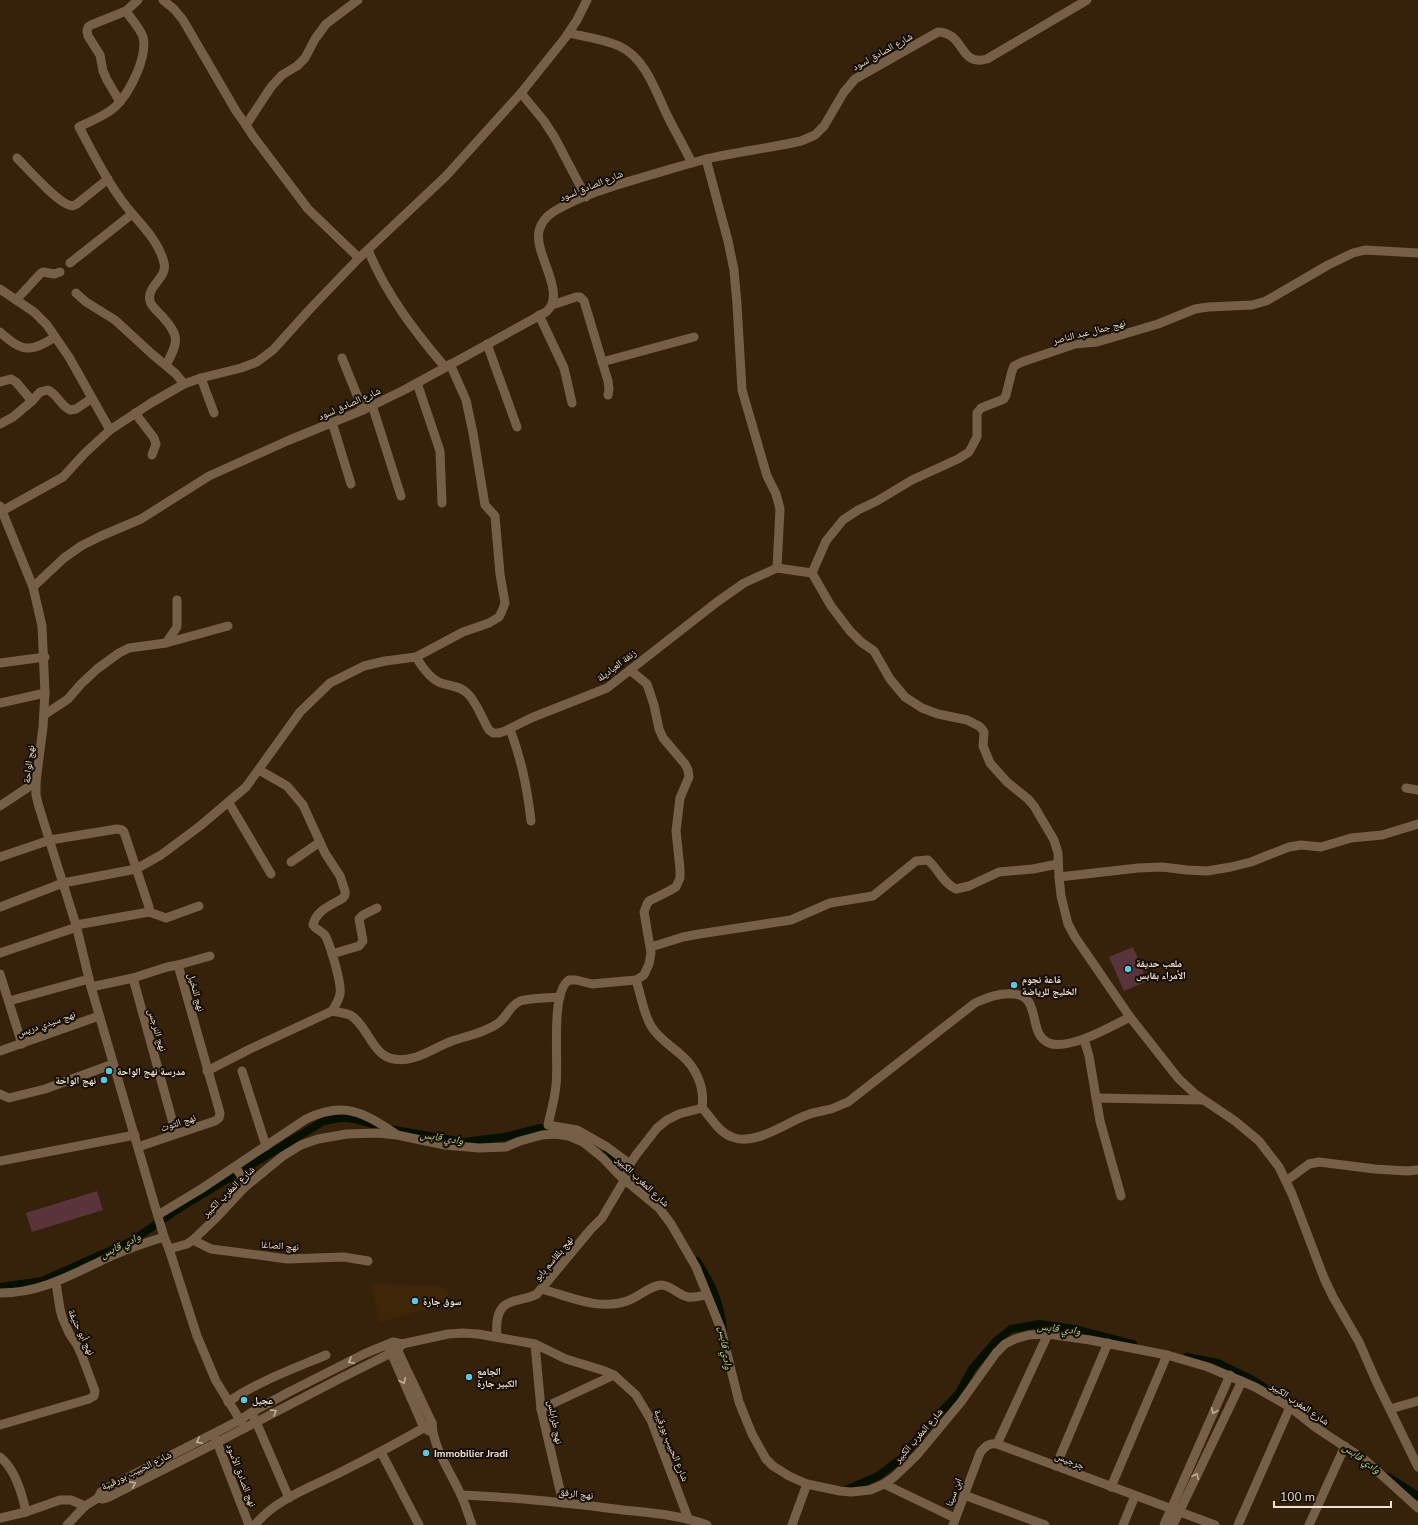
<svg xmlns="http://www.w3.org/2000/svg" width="1418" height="1525" font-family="'Nunito Sans','Noto Naskh Arabic',sans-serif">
<rect width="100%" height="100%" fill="#36220b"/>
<path fill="#3e2607" d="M372 1284 434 1285 447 1289 449 1297H454V1308L444 1309 442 1304 379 1323Z"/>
<g fill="#5a343b">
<path d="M1133 947 1147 981 1124 991 1109 957Z"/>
<path d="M97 1191 103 1210 32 1232 26 1213Z"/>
</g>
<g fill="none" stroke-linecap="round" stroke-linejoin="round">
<g stroke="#060f00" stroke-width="8">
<path d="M389 1129 464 1142 504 1137 540 1128H555"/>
<path d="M605 1155 639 1184 656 1202"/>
<path d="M697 1261C712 1285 720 1301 723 1330"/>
<path d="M0 1287 42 1281 132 1241 178 1209 322 1122C347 1115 354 1118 378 1126"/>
<path d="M1187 1357 1218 1363 1249 1378 1265 1388"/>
<path d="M1388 1477 1418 1496"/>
<path d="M846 1490 878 1476 902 1458 927 1427 959 1393 972 1369 996 1341 1011 1329 1039 1324 1075 1329 1133 1344"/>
</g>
<g stroke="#765f47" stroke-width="9">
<path d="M163 0 174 9 183 20 236 111 246 125"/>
<path d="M358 0 326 24 315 39 305 58 297 66 282 75 271 87 246 125 253 136 308 209 359 258"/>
<path d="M126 11C131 19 140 28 143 37 148 57 129 94 115 107 105 116 91 121 79 127 92 151 104 176 120 198 134 219 158 237 164 263 168 278 146 286 150 301 151 306 157 311 161 315 180 336 179 341 166 365"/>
<path d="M569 33C585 37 604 39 619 46 648 59 657 97 671 123 678 136 685 149 692 163"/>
<path d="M521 93 544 121 555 138 586 197"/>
<path d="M120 102 107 80 103 71 100 55 88 36 87 31 88 27 91 25 126 11 138 0"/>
<path d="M17 158C28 169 56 201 69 205 73 207 75 205 78 203L108 179"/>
<path d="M706 159 728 241 734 270 737 304 742 390 767 476 776 494 780 509 777 568 812 573 831 606 850 631 861 642 874 651 890 679 905 697 922 708 938 714 967 720 979 726 982 729 984 732 983 746 990 763 1007 782 1028 799 1034 806 1054 840 1058 853 1059 877 1061 896 1068 924 1075 937 1130 1017 1178 1078 1195 1094 1235 1121 1259 1141 1279 1167 1292 1194 1324 1278 1333 1297 1359 1342 1377 1383 1418 1467"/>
<path d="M368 250C386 294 415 332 445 367"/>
<path d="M70 263 132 214"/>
<path d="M0 289 34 312 47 325 69 357 110 430"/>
<path d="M76 293 86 302 115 320 152 354 176 374 184 384"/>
<path d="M16 300 41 273 43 272 54 274 60 272"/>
<path d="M552 305 576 297H580L584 301 608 381 609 389 608 395"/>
<path d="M539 315 564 368 572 403"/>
<path d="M0 332C22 352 30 353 55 337"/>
<path d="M487 344 517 427"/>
<path d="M342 358 363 410"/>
<path d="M602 362 694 337"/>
<path d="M201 378 214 413"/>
<path d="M0 382 11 379 16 382 32 401 40 392 48 390C57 394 61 406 70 410L76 409 91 399"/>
<path d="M417 383 440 451 442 503"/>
<path d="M372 405 401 496"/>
<path d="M135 413 154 438 156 444 152 455"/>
<path d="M332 422 351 484"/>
<path d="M0 424 13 417 32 401"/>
<path d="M0 506 33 587 42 626 45 693 43 727 36 782V795L39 807 76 925 91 987 164 1237 169 1249 197 1336 216 1381 245 1428"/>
<path d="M2 511 63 477 85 453 110 430 151 403 184 384 201 378 241 368 257 362 273 350 310 309 359 258 446 176 521 93 565 38 577 20 587 0"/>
<path d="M812 573 826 541 843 520 858 510 877 501 912 480 958 459 969 452 977 437V413L981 408 1004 399 1006 395 1012 371 1014 366 1022 362 1075 344 1097 342 1158 324 1195 309 1208 307 1252 305 1266 301 1328 265 1353 253 1365 250 1418 253"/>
<path d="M33 587 64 558 81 546 101 536 141 519 209 476 287 441 363 410 406 389 546 312C568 294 534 255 539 231 541 223 547 216 553 212 582 194 618 185 650 175 668 170 687 164 706 159 737 152 770 148 801 141L815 135 824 126 844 92 855 79 938 32C966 33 958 67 987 59L1087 0"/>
<path d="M166 643 177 627V600"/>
<path d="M416 657C422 667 430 679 441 683 450 686 460 686 467 693 477 702 482 719 489 730L493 733H499L505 731 531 718 607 688 717 602 744 583 777 568"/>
<path d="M0 663 45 657"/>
<path d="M630 670 647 684 654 705 659 729 663 738 685 764 688 770 689 777 680 798 676 831 680 869V878L676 887 669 891 649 901 647 904 644 912 651 953 649 964 644 975 636 980 592 984 576 980H569C550 992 559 1063 556 1085 555 1098 551 1111 548 1125L577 1130 607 1147 630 1164"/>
<path d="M0 703 45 693"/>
<path d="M44 715 68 699 81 684 97 669 119 653 129 648 166 643 228 626"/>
<path d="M510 729C522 762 527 787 531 821"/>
<path d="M259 770 287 786 303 805 325 853 340 876 345 891V895L343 898C332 905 316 910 313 925 317 931 323 931 326 937 331 948 342 984 340 994 339 1000 335 1006 332 1011"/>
<path d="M1406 788 1418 790"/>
<path d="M229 803 271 874"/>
<path d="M0 806 36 782"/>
<path d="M0 857 50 840 117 829 122 830 124 832 149 907V912L76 925"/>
<path d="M291 862 320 842"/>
<path d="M1059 877 1138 868 1162 867 1187 870 1207 871 1231 867 1251 862 1289 847 1301 845 1321 847 1351 838 1382 835 1418 824"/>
<path d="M0 907 63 883 136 869 161 855 200 826 246 787 300 712 330 683 364 666 385 661 416 657 463 632 489 623 499 617 502 611 505 603 500 574 495 516 485 505 473 433 466 400 450 364"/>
<path d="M149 912 166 918 199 906"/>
<path d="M651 947 683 937 699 934 791 920 830 903 873 896 916 861 928 860C938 869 944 884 956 889L969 886 999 872 1033 869 1058 864"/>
<path d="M0 953 77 927"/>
<path d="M332 954 359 946 363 941 359 919 363 915 377 908"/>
<path d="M178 965 210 956"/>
<path d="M0 974 22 1044"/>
<path d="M133 978 176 1134"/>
<path d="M636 980C641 995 643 1012 651 1026 658 1038 670 1045 680 1054 696 1067 705 1087 702 1108"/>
<path d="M91 987 133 978 167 967 178 965 220 1113 219 1118 215 1121 138 1147"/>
<path d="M9 1001 89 979"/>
<path d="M1084 1039 1089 1056 1100 1121 1121 1196"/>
<path d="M0 1051 99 1016"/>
<path d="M207 1071 250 1049 332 1011C338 1012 344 1013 350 1015 368 1025 372 1056 394 1059 415 1063 433 1048 452 1041 467 1036 484 1033 497 1024 507 1018 509 1006 520 1001 529 998 549 998 560 997"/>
<path d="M242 1071 266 1146"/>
<path d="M0 1094 9 1098 45 1089 113 1064"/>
<path d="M1096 1098 1203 1100"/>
<path d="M0 1161 135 1135"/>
<path d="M235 1167 243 1178 245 1187"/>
<path d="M1286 1181 1309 1164 1319 1162 1375 1169 1407 1171 1418 1170"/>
<path d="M158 1215 201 1189 306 1119C345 1101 363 1112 396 1134"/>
<path d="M193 1240 211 1249 266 1256 287 1259 344 1257 368 1261"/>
<path d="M169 1249 187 1244 193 1240 217 1217 245 1187 283 1156 301 1145 318 1139 347 1134 377 1133 397 1135 445 1145 479 1148 506 1147 520 1141 542 1135 555 1134 569 1136 583 1142 603 1158 619 1175 659 1208 671 1224 696 1267 721 1329 739 1402 752 1434 766 1459 773 1466 789 1476 807 1484 840 1491 851 1492 870 1490 884 1484 894 1477 917 1455 961 1402 996 1353 1005 1344 1015 1339 1029 1335 1048 1334 1090 1340 1167 1355 1208 1367 1255 1387 1290 1407 1315 1427 1365 1460 1418 1508"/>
<path d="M541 1289C569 1296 598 1311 627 1301 639 1297 649 1286 661 1285 671 1285 678 1295 688 1297 693 1298 701 1296 706 1295"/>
<path d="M0 1293C40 1293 71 1275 107 1258 125 1250 144 1243 164 1237"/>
<path d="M497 1337C496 1326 496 1308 509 1303 518 1299 528 1299 537 1294L591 1229 602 1218 625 1179 630 1164 636 1155 657 1128 667 1120 679 1114 702 1108C712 1118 718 1132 732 1137 754 1147 787 1122 807 1115 815 1112 823 1111 831 1109 837 1107 842 1104 848 1102L975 1003C988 997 999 993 1014 994 1042 996 1027 1034 1049 1043 1069 1051 1112 1026 1130 1017"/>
<path d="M535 1344 541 1409 563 1503"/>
<path d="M395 1345 432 1423C433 1448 450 1471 460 1493 465 1503 468 1514 472 1525"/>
<path d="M389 1348 424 1428 429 1431"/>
<path d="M228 1402C257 1382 293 1369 326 1355"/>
<path d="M541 1409 614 1375"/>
<path d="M1390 1409 1418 1401"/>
<path d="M254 1417 289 1498"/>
<path d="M0 1425 89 1399 94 1396 95 1391 82 1356 77 1345 69 1333 62 1317 60 1309 56 1283"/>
<path d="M215 1437 249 1525"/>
<path d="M997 1444 1048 1334"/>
<path d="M381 1452 419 1525"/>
<path d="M0 1457C15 1469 22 1493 26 1512"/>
<path d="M1056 1466 1108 1343"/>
<path d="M884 1484 955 1518"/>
<path d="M1111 1487 1167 1355"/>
<path d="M461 1495C515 1497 569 1503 623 1510 651 1513 681 1515 707 1525"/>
<path d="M964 1495 1045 1525"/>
<path d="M98 1498 103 1499 107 1498 218 1442 341 1378 391 1353 398 1350 402 1344"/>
<path d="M0 1518 26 1512 60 1500H71L85 1506"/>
<path d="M67 1525 85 1506 98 1498 101 1492 107 1488 240 1420 252 1412 289 1392 364 1354 393 1342 402 1344 448 1334 463 1333 478 1334 535 1344 566 1359 605 1371 614 1375 636 1395 651 1420 688 1518"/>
<path d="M255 1525C275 1499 314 1486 343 1471 373 1456 403 1440 432 1423"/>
<path d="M792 1525 807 1484"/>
<path d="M953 1525 980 1453C985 1446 989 1443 997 1444L1215 1525"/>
<path d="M1123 1525 1135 1496"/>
<path d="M1164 1525 1230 1375"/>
<path d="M1173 1525 1242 1381"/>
<path d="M1238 1525 1290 1407"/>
<path d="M1309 1525 1345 1446"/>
</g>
</g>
<defs><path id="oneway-chevron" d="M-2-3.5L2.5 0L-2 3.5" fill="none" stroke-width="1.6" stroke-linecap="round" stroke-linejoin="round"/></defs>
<g stroke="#bfae9c">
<use href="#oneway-chevron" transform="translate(351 1361) rotate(153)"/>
<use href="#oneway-chevron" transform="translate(403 1381) rotate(66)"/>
<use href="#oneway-chevron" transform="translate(1214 1411) rotate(114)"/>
<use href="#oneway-chevron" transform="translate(274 1412) rotate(-29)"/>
<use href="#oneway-chevron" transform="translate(199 1441) rotate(153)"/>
<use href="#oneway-chevron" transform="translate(1196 1476) rotate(-64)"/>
<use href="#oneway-chevron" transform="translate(133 1484) rotate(-27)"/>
</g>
<g fill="#5ac8e5" stroke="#160e05" stroke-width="1.5">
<circle cx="1128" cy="969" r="4"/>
<circle cx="1014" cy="985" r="4"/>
<circle cx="109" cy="1071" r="4"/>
<circle cx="104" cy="1080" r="4"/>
<circle cx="415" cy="1301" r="4"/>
<circle cx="469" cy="1377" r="4"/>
<circle cx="244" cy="1400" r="4"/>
<circle cx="426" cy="1453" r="4"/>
</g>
<g text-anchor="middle" stroke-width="4" stroke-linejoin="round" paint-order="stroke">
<g font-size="10" fill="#efe2d4" stroke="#160e05">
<text transform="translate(882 51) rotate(-29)" y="4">شارع الصادق لسود</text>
<text transform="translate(591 185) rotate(-22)" y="4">شارع الصادق لسود</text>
<text transform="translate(1089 331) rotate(-14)" y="4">نهج جمال عبد الناصر</text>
<text transform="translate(349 403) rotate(-24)" y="4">شارع الصادق لسود</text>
<text transform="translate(616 665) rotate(-37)" y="4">زنقة العباديلة</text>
<text transform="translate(28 764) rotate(-83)" y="4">نهج الواحة</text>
<text transform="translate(197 992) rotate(75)" y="4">نهج النخيل</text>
<text transform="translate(46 1023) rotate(-19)" y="4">نهج سيدي دريس</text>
<text transform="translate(158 1030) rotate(74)" y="4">نهج النرجس</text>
<text transform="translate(178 1122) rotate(-18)" y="4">نهج التوت</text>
<text transform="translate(643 1181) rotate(43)" y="4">شارع المغرب الكبير</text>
<text transform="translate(228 1191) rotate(-44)" y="4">شارع المغرب الكبير</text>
<text transform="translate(280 1245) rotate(4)" y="4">نهج الصاغا</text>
<text transform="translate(553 1258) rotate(-50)" y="4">نهج بلقاسم بابو</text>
<text transform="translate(82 1332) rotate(65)" y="4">نهج أبو حنيفة</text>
<text transform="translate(1300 1403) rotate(34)" y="4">شارع المغرب الكبير</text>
<text transform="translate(556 1422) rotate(79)" y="4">نهج طرابلس</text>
<text transform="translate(918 1435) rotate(-49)" y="4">شارع المغرب الكبير</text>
<text transform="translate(672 1445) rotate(68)" y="4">شارع الحبيب بورقيبة</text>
<text transform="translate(1070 1460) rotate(21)" y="4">جرجيس</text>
<text transform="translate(136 1470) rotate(-26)" y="4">شارع الحبيب بورقيبة</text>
<text transform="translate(242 1475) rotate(69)" y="4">نهج الصادق الأسود</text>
<text transform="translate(953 1492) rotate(-69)" y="4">ابن سينا</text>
<text transform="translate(576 1493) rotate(6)" y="4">نهج الرفق</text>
</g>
<g font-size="10" font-weight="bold" fill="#efe2d4" stroke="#160e05" text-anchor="start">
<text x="1136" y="967">ملعب حديقة<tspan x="1136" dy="12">الأمراء بقابس</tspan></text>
<text x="1022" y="983">قاعة نجوم<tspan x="1022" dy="12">الخليج للرياضة</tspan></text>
<text x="117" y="1075">مدرسة نهج الواحة</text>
<text x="96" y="1084" text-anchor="end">نهج الواحة</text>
<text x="423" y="1305">سوق جارة</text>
<text x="477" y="1375">الجامع<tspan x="477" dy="12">الكبير جارة</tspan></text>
<text x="252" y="1404">عجيل</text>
<text x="434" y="1457">Immobilier Jradi</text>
</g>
<g font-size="11" font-style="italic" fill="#b7dc87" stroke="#160e05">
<text transform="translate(442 1137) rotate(9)" y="4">وادي قابس</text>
<text transform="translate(120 1245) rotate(-26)" y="4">وادي قابس</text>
<text transform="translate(1059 1328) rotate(7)" y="4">وادي قابس</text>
<text transform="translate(726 1348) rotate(82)" y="4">وادي قابس</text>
<text transform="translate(1362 1458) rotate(36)" y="4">وادي قابس</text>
</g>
</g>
<path d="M1274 1501v6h117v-6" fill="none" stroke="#efe2d4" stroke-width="2"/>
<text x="1280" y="1501" font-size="12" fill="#efe2d4" stroke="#160e05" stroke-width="3" paint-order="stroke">100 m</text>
</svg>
